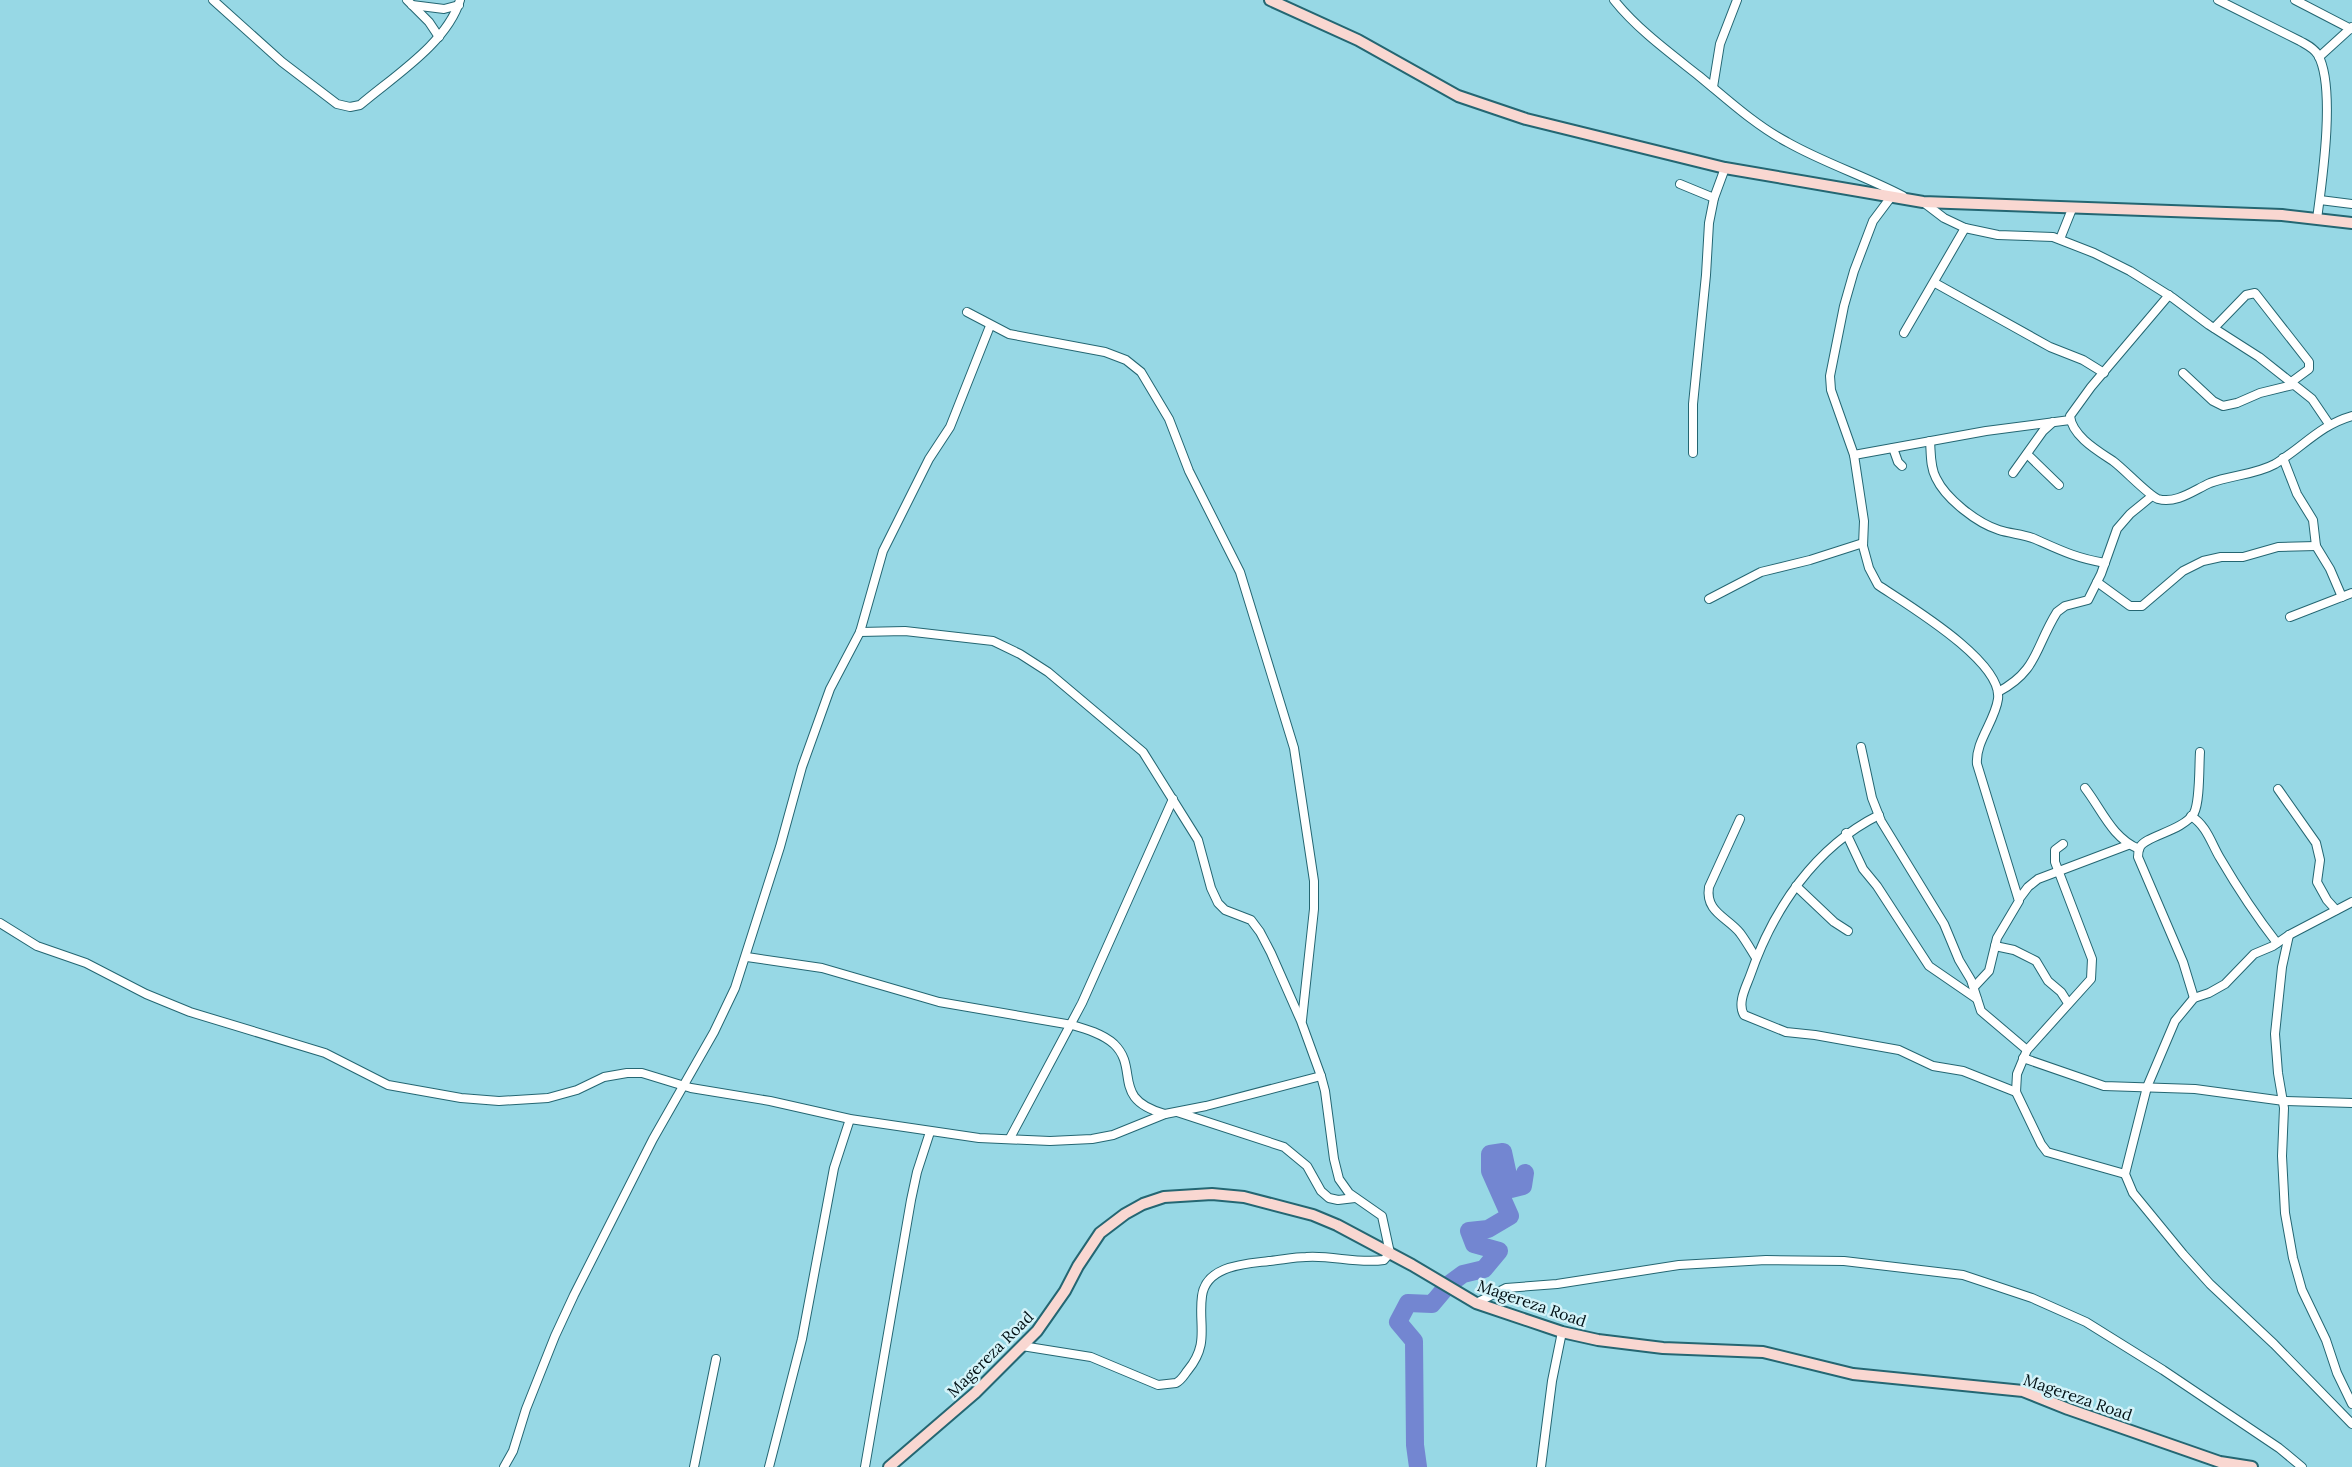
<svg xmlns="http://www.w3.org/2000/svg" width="2352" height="1467" font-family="Lora,serif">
<rect width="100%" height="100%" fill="#97d8e5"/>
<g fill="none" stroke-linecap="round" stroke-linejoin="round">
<path stroke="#7386d1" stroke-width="18" d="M1418 1467 1415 1445 1414 1341 1398 1322 1408 1303 1432 1304 1448 1285 1463 1274 1484 1269 1499 1251 1474 1244 1469 1231 1488 1229 1510 1216 1490 1171V1154L1503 1152 1511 1189 1523 1186 1525 1173"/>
<g stroke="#246672" stroke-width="10">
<g id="street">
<path d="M213 0 282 62 337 104 350 107 360 105C394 76 447 43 460 0"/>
<path d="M407 0 429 22 439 37"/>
<path d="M1614 0C1637 29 1670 53 1699 76 1727 99 1755 125 1787 142 1824 163 1865 176 1903 196"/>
<path d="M2218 0 2300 41C2307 45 2314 48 2318 55 2336 87 2322 182 2317 219"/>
<path d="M2295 0 2351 29"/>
<path d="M412 5 444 9 459 5"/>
<path d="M2319 57 2352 27"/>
<path d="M1713 87 1720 44 1737 0"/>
<path d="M1680 184 1714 198"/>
<path d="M1891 197 1873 221 1854 271 1844 306 1830 376 1831 390 1854 455 1864 521 1863 546 1869 568 1878 585C1906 604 2003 661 1998 699 1995 721 1975 742 1977 764L2019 901 1997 938 1989 971 1974 987"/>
<path d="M2320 200 2352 204"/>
<path d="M1923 202 1944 218 1965 228 1998 235 2053 237 2094 253 2130 271 2173 298 2209 325 2259 357 2312 399 2329 424"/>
<path d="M2060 239 2072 209"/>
<path d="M1935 283 2050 347 2083 360 2104 373"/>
<path d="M2169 295 2091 387 2070 416C2072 436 2098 451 2113 461 2124 469 2149 496 2158 499 2177 504 2194 490 2210 483 2231 475 2255 475 2275 464 2303 447 2320 425 2352 416"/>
<path d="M967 312 1009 334 1105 352 1126 360 1141 372 1169 419 1189 471 1240 572 1294 748 1314 881V909L1302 1020"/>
<path d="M2214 328 2246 295 2255 293 2309 362V369L2290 383"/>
<path d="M1904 333 1965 228"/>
<path d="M2183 373 2213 401 2223 406 2237 403 2260 393 2293 385"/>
<path d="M1930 441C1931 453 1930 467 1936 478 1946 499 1977 523 1999 530 2011 534 2024 534 2035 539 2062 551 2076 558 2105 563"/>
<path d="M1893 448 1898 462 1902 466"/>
<path d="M1693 453V404L1706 275 1709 223 1714 198 1725 168"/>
<path d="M2027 454 2059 485"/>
<path d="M1854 455 1986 431 2070 420"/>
<path d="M2283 458 2297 494 2313 520 2316 546 2330 569 2342 597"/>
<path d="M2013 473 2043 431 2053 422"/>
<path d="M2097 582 2130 606H2142L2183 571 2203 561 2221 557H2243L2278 547 2316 546"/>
<path d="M1709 599 1761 572 1810 560 1863 543"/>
<path d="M2290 617 2352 593"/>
<path d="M860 632 905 631 993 641 1020 654 1048 672 1143 752 1198 840 1211 888 1218 903 1225 910 1251 920 1260 932 1271 953 1301 1021 1321 1076 1325 1091 1334 1159 1339 1179 1349 1193 1382 1216 1390 1253 1384 1260C1357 1264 1332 1255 1306 1257 1294 1257 1281 1260 1269 1261 1246 1264 1206 1265 1202 1296 1198 1325 1210 1343 1188 1370 1184 1375 1182 1380 1176 1383L1158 1385 1091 1357 1022 1346"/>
<path d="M1998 692C2038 671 2035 647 2057 612L2065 606 2088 600 2101 574 2117 529 2130 514 2152 496"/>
<path d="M1861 747 1872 798 1881 821 1944 924 1959 960 1971 980 1981 1011 2027 1050"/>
<path d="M2085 788C2102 810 2112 838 2139 849"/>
<path d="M2278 789 2316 843 2320 860 2317 882 2327 900 2336 910"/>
<path d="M1879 815C1815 847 1773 909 1750 976 1746 987 1737 1003 1744 1015L1786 1032 1815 1035 1899 1050 1933 1066 1963 1071 2016 1092"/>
<path d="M2191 816C2207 826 2211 843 2220 858 2237 887 2256 916 2277 943"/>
<path d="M1740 819 1709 887C1705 912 1727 917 1740 933 1746 941 1751 950 1756 958"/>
<path d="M1846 833 1863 869 1877 886 1929 966 1977 999"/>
<path d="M2063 844 2055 850V862L2092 959 2091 979 2027 1050 2017 1074 2016 1092 2041 1144 2047 1152 2125 1174"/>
<path d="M1796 886 1834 922 1848 931"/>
<path d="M2019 899 2028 887 2038 879 2128 845"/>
<path d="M2352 902 2289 935 2273 946 2254 954 2225 984 2209 993 2194 998 2175 1021 2147 1087 2125 1174 2133 1193 2183 1254 2210 1284 2274 1344 2352 1424"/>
<path d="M0 923 37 946 86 963 146 994 190 1012 325 1053 388 1085 461 1098 499 1101 548 1098 577 1090 604 1077 627 1073H642L691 1088 770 1101 850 1119 979 1138 1050 1141 1092 1139 1113 1135 1165 1114 1206 1106 1321 1076"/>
<path d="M2289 935 2282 967 2275 1034 2278 1073 2284 1108 2282 1156 2285 1213 2293 1258 2302 1290 2326 1340 2337 1373 2352 1404"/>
<path d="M1995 946 2014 950 2036 961 2048 981 2061 992 2068 1003"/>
<path d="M747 957 822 968 939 1002 1072 1025C1086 1029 1103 1034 1114 1044 1140 1069 1110 1099 1165 1114"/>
<path d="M2194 998 2183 962 2138 857C2138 854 2139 849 2140 847 2145 836 2183 831 2194 813 2200 802 2199 767 2200 752"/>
<path d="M2023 1058 2104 1086 2195 1089 2284 1101 2352 1103"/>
<path d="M1177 1112 1284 1147 1307 1166 1321 1191 1329 1198 1338 1200 1355 1198"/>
<path d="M1010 1138 1082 1003 1173 799"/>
<path d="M1476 1303 1506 1288 1557 1284 1679 1265 1766 1260 1844 1261 1963 1275 2032 1298 2086 1322 2163 1370 2279 1448 2302 1467"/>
<path d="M504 1467 513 1451 526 1409 555 1336 574 1295 653 1139 714 1032 735 988 780 847 802 767 830 689 860 632 883 551 929 459 950 427 990 326"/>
<path d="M694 1467 716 1359"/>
<path d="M769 1467 802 1339 834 1168 850 1119"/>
<path d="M865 1467 911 1200 917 1172 930 1132"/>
<path d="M1541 1467 1552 1381 1562 1332"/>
</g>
</g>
<g stroke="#246672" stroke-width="14">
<g id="secondary">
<path d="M1270 0 1358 40 1458 96 1526 119 1725 168 1923 202 2282 215 2352 223"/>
<path d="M889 1467 975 1393 1037 1331 1065 1291 1078 1266 1100 1233 1125 1214 1143 1204 1164 1197 1212 1194 1244 1197 1313 1215 1337 1225 1412 1265 1476 1303 1562 1332 1598 1340 1663 1348 1763 1352 1853 1374 2023 1391 2068 1409 2220 1462 2252 1467"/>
</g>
</g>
<use href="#street" stroke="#fff" stroke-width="8"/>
<use href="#secondary" stroke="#f9d7d1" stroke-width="10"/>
</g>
<g text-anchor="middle" stroke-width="5" stroke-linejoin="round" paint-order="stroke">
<g font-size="16" fill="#000f13" stroke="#d3f3f9">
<text transform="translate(1532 1303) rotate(19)" y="6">Magereza Road</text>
<text transform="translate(990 1354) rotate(-45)" y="6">Magereza Road</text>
<text transform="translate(2078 1397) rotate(19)" y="6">Magereza Road</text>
</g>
</g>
</svg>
